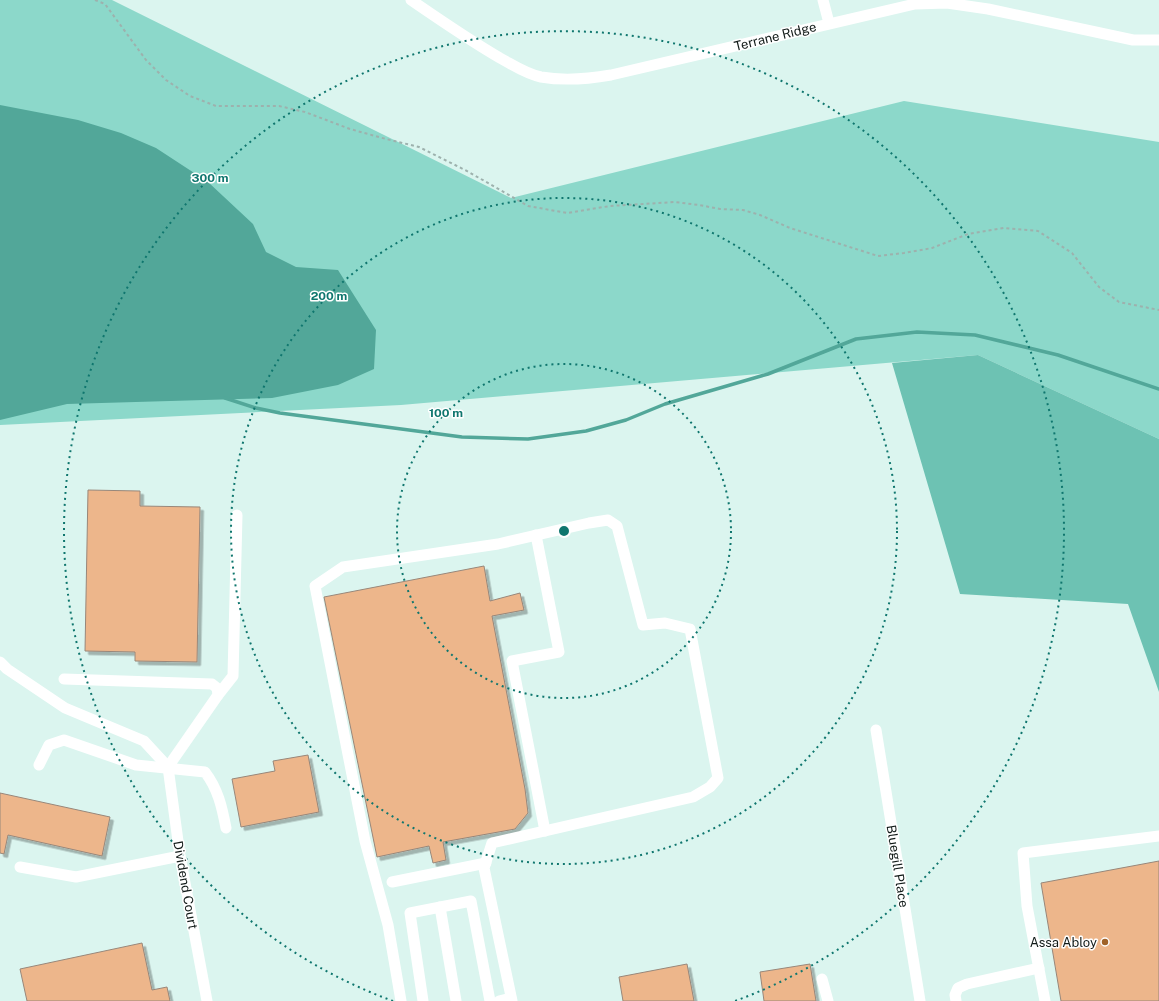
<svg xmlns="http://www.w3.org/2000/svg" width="1159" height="1001" font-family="'Public Sans',sans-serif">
<defs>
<filter id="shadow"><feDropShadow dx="3.5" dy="3.5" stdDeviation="0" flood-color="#0004"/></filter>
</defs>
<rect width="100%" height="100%" fill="#dbf5ef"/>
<path fill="#8cd8ca" d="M0 0H112L511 198 904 101 1159 142V439L978 355 401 405 0 425Z"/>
<path fill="#6dc2b3" d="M978 355 1159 439V692L1128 604 960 594 892 363Z"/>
<path fill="#52a799" d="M0 105 78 120 121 133 156 148 208 182 253 224 266 252 296 267 338 270 376 330 374 369 338 385 272 398 67 404 0 420Z"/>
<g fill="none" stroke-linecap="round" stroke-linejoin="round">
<path stroke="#52a799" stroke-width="3.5" d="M225 398 256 408 280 413 462 437 528 439 586 431 626 420 665 404 768 374 856 339 917 332 975 335 1058 355 1159 389"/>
</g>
<g fill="#edb68b" stroke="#98877a" filter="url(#shadow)">
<path d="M88 490 140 491V506L200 507 197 662 135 661V652L85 651Z"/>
<path d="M484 566 490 601 520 593 524 610 492 616 525 789 528 813 515 829 443 842 446 860 433 863 429 846 377 857 324 597Z"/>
<path d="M308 755 319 812 241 827 232 779 275 771 273 761Z"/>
<path d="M0 793 110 817 102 856 8 835 4 854 0 853Z"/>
<path d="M1159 861V1001H1061L1041 883Z"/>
<path d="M142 943 152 990 167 987 170 1001H27L20 969Z"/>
<path d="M687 964 694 1001H623L619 977Z"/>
<path d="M810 964 816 1001H764L760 972Z"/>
</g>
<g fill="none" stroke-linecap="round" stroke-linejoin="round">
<path stroke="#9db1ad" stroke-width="2" stroke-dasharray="3 3" stroke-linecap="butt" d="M95 0 105 4 146 60 166 80 190 96 216 106H279L305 112 350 129 386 139 419 147 467 171 528 206 567 213 610 206 675 202 699 205 720 209 743 210 760 215 790 228 878 256 904 253 932 248 968 234 1004 228 1038 231 1072 253 1099 287 1119 302 1159 310"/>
<g stroke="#fff" stroke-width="11">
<path d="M411 0C440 20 469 40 500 58 513 65 526 74 541 77 564 81 588 79 611 75L915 4 947 3 988 9 1133 40H1159"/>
<path d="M823 0 829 23"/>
<path d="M536 535 559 652 512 661 545 831"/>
<path d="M0 662 7 669 65 708 144 741 168 767"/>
<path d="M64 679 212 684 217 688 218 695 168 767"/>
<path d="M218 695 233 676 237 515"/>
<path d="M876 730 920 1001"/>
<path d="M39 765 49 745 64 740 136 765 205 772C218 789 222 807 226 828"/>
<path d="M168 767 180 856 207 1001"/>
<path d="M20 867 76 877 180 856"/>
<path d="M392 882 486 863"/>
<path d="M440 907 456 1001"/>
<path d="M822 979 828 1001"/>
<path d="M401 1001 388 925 365 841 315 586 343 567 498 544 589 523 608 520 617 526 643 625 665 623 690 629 718 778 710 787 693 797 492 843 484 868 512 1001"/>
<path d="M423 1001 410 913 471 901 490 1001"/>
<path d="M499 1001 511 998"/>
<path d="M956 1001 955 995 958 988 967 984 1039 968"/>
<path d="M1045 1001 1027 906 1023 853 1159 836"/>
</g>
</g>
<g fill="none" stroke="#0f766e" stroke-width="2" stroke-dasharray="2 4">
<circle cx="564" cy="531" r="167"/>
<circle cx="564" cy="531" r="333"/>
<path d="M393 1001A500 500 0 1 1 735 1001"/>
</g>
<circle fill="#a06228" stroke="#fff" stroke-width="1.5" cx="1105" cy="942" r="4"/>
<g text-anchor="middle" stroke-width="3" stroke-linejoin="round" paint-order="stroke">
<g font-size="13" fill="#111a18" stroke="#fff">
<text transform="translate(775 36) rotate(-14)" y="5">Terrane Ridge</text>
<text transform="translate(898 866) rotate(81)" y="5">Bluegill Place</text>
<text transform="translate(186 885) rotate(80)" y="5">Dividend Court</text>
</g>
<g font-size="13" fill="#111a18" stroke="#fff" text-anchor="end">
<text x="1097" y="947">Assa Abloy</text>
</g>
</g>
<circle cx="564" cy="531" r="6" fill="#0f766e" stroke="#fff" stroke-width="2"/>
<g font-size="12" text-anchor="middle" font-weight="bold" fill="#0f766e" stroke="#fff" stroke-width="3" stroke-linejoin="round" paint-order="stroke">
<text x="210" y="182">300 m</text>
<text x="329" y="300">200 m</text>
<text x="446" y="417">100 m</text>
</g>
</svg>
